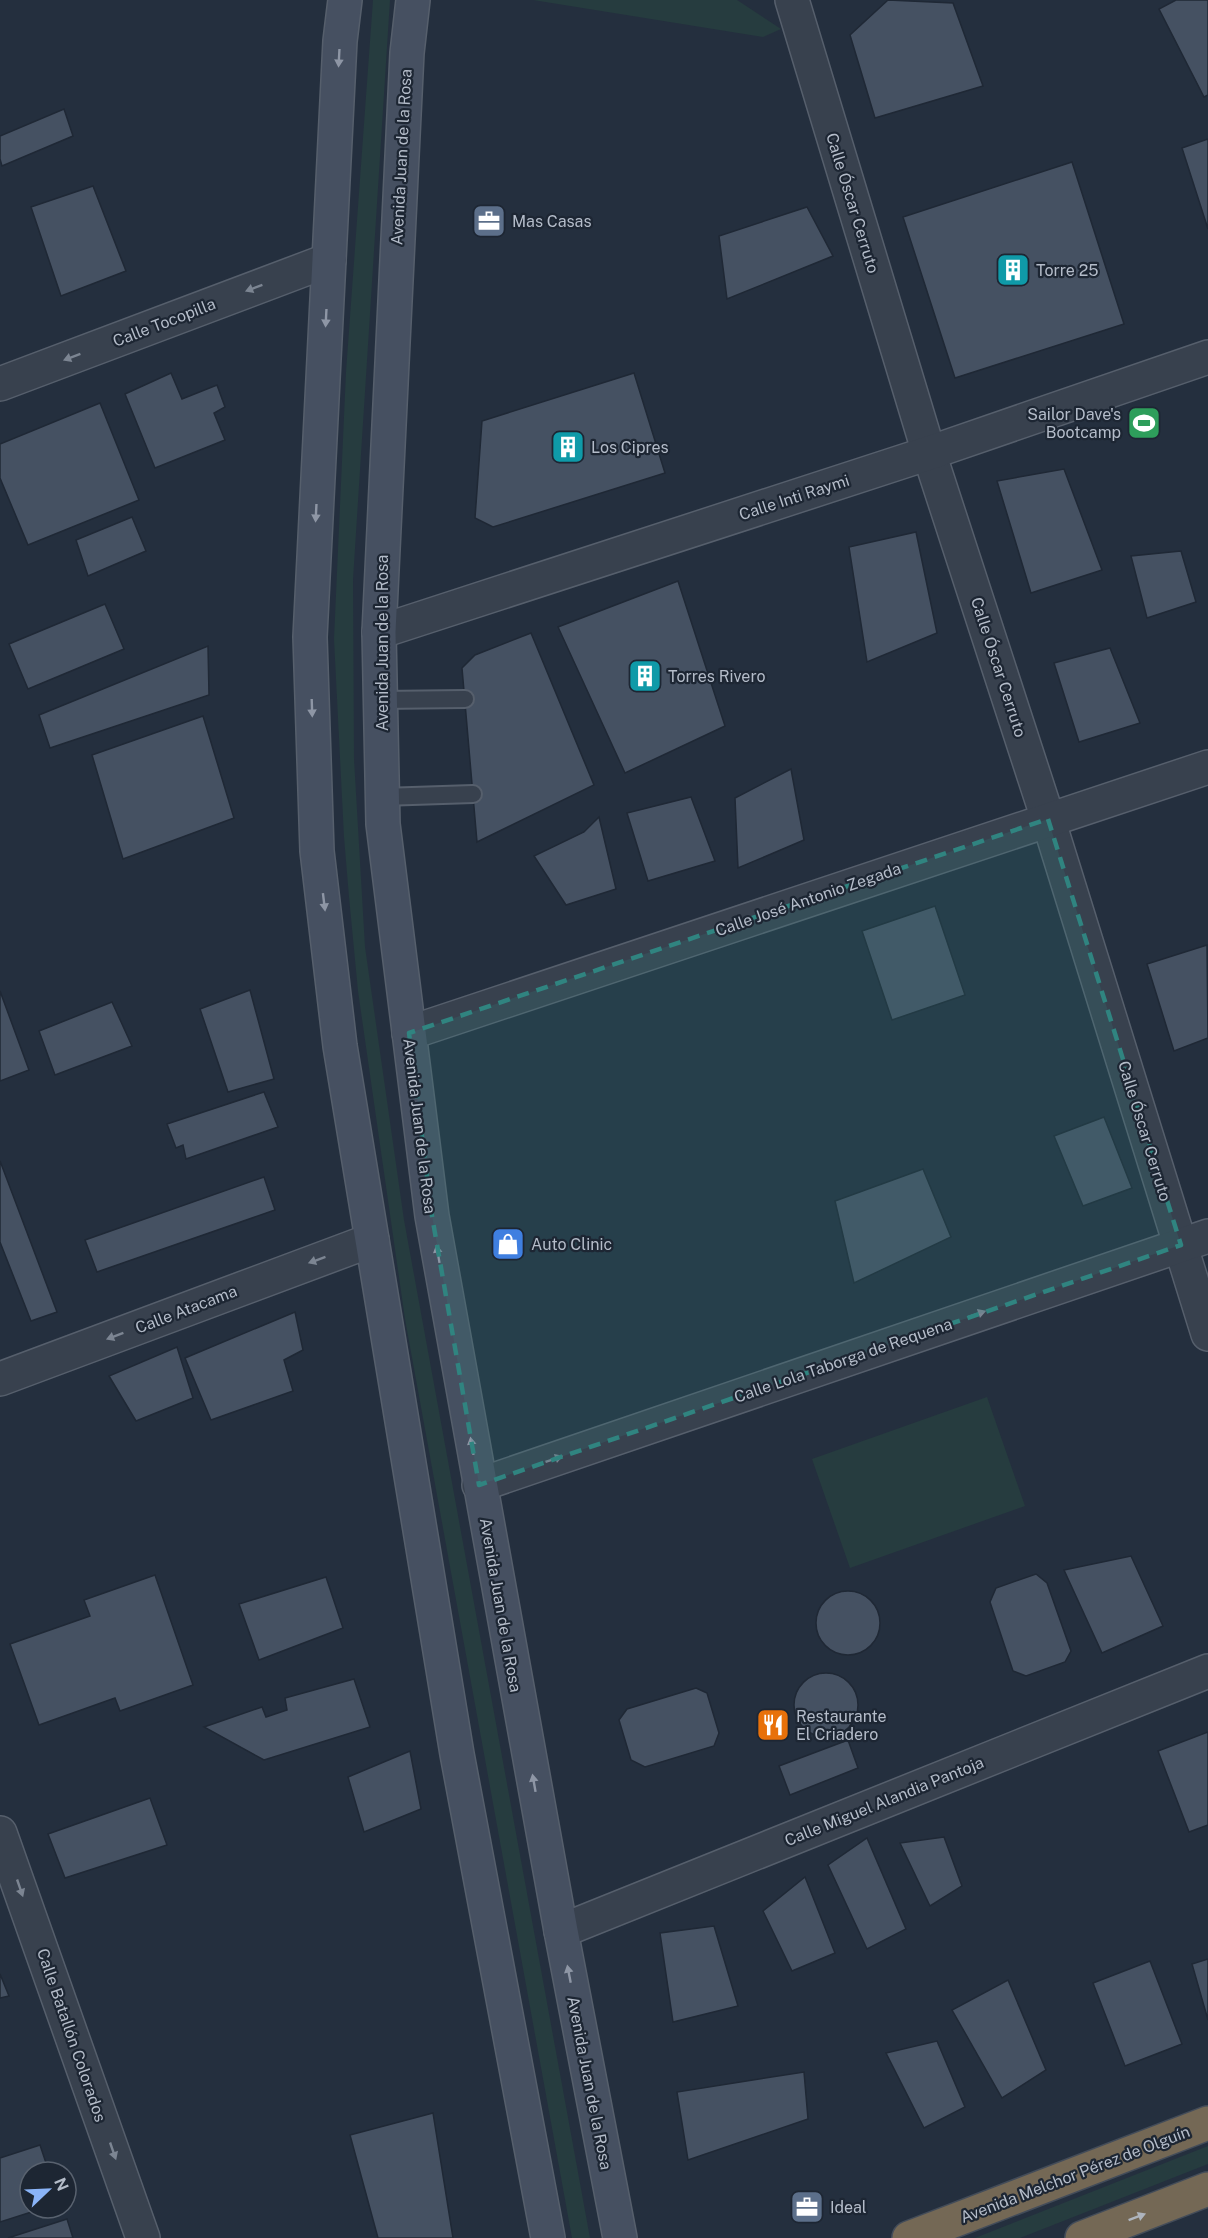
<svg xmlns="http://www.w3.org/2000/svg" width="1208" height="2238" font-family="'Public Sans',sans-serif">
<rect width="100%" height="100%" fill="#242f3e"/>
<g fill="#263c3f">
<path d="M373 0H390L353 580 354 759 365 947 404 1220 590 2238H572L405 1319 358 991 349 897 344 837 334 639 346 372Z"/>
<path d="M533 0H737L781 29 763 37Z"/>
<path d="M987 1397 1025 1506 850 1568 812 1459Z"/>
<path d="M1208 2146V2164L1020 2238H975Z"/>
</g>
<g fill="#455162" stroke="#1f2835" stroke-width="1.5">
<path d="M888 0 953 3 983 86 875 118 850 35Z"/>
<path d="M1176 0H1208V95L1204 97 1159 9Z"/>
<path d="M64 109 73 136 2 166 0 159V136Z"/>
<path d="M1208 139V229L1182 148Z"/>
<path d="M1072 162 1124 324 955 378 903 217Z"/>
<path d="M93 186 126 271 61 296 31 207Z"/>
<path d="M807 207 833 256 727 299 719 236Z"/>
<path d="M171 373 182 399 217 385 225 407 214 413 225 440 155 468 125 394Z"/>
<path d="M634 373 665 473 493 527 475 518 482 421Z"/>
<path d="M100 403 139 500 28 545 0 478V444Z"/>
<path d="M1064 469 1102 570 1031 593 997 481Z"/>
<path d="M132 517 146 551 88 576 76 540Z"/>
<path d="M916 532 937 633 867 662 849 547Z"/>
<path d="M1181 551 1196 602 1147 618 1131 556Z"/>
<path d="M678 581 725 726 625 773 558 627Z"/>
<path d="M105 604 124 649 28 689 9 644Z"/>
<path d="M531 633 594 785 477 842 462 668 475 655Z"/>
<path d="M208 646 209 695 50 748 39 715Z"/>
<path d="M1110 648 1140 723 1079 742 1054 663Z"/>
<path d="M203 716 234 818 123 859 92 755Z"/>
<path d="M791 769 804 840 738 868 735 798Z"/>
<path d="M691 797 715 861 648 881 627 813Z"/>
<path d="M599 817 616 889 566 905 534 856 584 832Z"/>
<path d="M935 906 965 995 892 1020 862 931Z"/>
<path d="M1207 945 1208 1038 1174 1051 1147 964Z"/>
<path d="M250 990 274 1079 228 1092 200 1009Z"/>
<path d="M0 991 29 1070 0 1081Z"/>
<path d="M112 1002 132 1046 55 1075 39 1031Z"/>
<path d="M264 1092 278 1127 186 1159 183 1145 176 1148 167 1124Z"/>
<path d="M1104 1117 1132 1188 1083 1206 1054 1136Z"/>
<path d="M0 1161 57 1312 31 1321 0 1242Z"/>
<path d="M923 1169 951 1237 854 1283 835 1201Z"/>
<path d="M264 1177 275 1210 97 1272 85 1240Z"/>
<path d="M295 1312 303 1350 284 1360 293 1391 211 1420 185 1358Z"/>
<path d="M177 1347 193 1398 136 1421 109 1376Z"/>
<path d="M1131 1556 1163 1626 1102 1653 1064 1570Z"/>
<path d="M1036 1574 1047 1583 1071 1651 1065 1662 1026 1676 1013 1671 990 1602 996 1588Z"/>
<path d="M155 1575 193 1685 120 1711 115 1698 39 1725 10 1644 90 1616 84 1600Z"/>
<path d="M326 1577 343 1628 259 1660 239 1604Z"/>
<circle cx="848" cy="1623" r="32"/>
<circle cx="826" cy="1705" r="32"/>
<path d="M354 1679 370 1727 264 1760 204 1727 262 1707 266 1717 287 1710 285 1698Z"/>
<path d="M696 1688 707 1693 719 1733 714 1746 645 1767 631 1760 619 1720 627 1709Z"/>
<path d="M1208 1732V1825L1189 1832 1158 1751Z"/>
<path d="M848 1740 858 1768 790 1795 779 1766Z"/>
<path d="M410 1751 421 1809 364 1832 348 1777Z"/>
<path d="M150 1798 167 1845 65 1878 48 1834Z"/>
<path d="M944 1837 962 1886 930 1906 900 1843Z"/>
<path d="M867 1838 906 1929 867 1949 828 1865Z"/>
<path d="M805 1877 835 1953 792 1971 763 1911Z"/>
<path d="M714 1926 738 2006 673 2022 660 1933Z"/>
<path d="M1208 1959V2020L1192 1964Z"/>
<path d="M1150 1961 1182 2044 1125 2066 1093 1983Z"/>
<path d="M0 1974 9 1996 0 1998Z"/>
<path d="M1008 1980 1046 2070 1002 2098 952 2010Z"/>
<path d="M937 2041 965 2107 924 2128 886 2053Z"/>
<path d="M804 2072 808 2119 688 2160 677 2092Z"/>
<path d="M433 2113 453 2238H378L350 2135Z"/>
<path d="M40 2145 49 2172H30V2208H44L0 2222V2158Z"/>
<path d="M67 2219 73 2238H8Z"/>
</g>
<g fill="none" stroke-linecap="round" stroke-linejoin="round">
<g stroke="#565f6c" stroke-width="20">
<g id="lane">
<path d="M380 700 465 699"/>
<path d="M382 797 473 794"/>
</g>
</g>
<g stroke="#565f6c" stroke-width="36">
<g id="street">
<path d="M792 0 929 453 1048 819 1208 1334"/>
<path d="M0 384 329 260"/>
<path d="M379 632 929 453 1208 357"/>
<path d="M409 1033 1208 767"/>
<path d="M0 1379 372 1240"/>
<path d="M479 1485 1208 1236"/>
<path d="M0 1833 143 2238"/>
<path d="M561 1931 1208 1671"/>
</g>
</g>
<g stroke="#565f6c" stroke-width="36">
<g id="secondary">
<path d="M345 0 340 41 310 637 317 851 340 1046 457 1754 548 2238"/>
<path d="M413 0 407 53 379 632 383 824 432 1216 561 1931 620 2238"/>
</g>
</g>
<g stroke="#434c59" stroke-width="36">
<g id="highway">
<path d="M909 2238 1208 2123"/>
<path d="M1082 2238 1208 2189"/>
</g>
</g>
<use href="#lane" stroke="#38414e" stroke-width="16"/>
<use href="#street" stroke="#38414e" stroke-width="33"/>
<use href="#secondary" stroke="#465061" stroke-width="33"/>
<use href="#highway" stroke="#746855" stroke-width="33"/>
</g>
<defs><path id="oneway-solid" d="M-6-.8H1V-3.2L6.5 0L1 3.2V.8H-6Z" transform="scale(1.5)"/></defs>
<g fill="#8e96a5">
<use href="#oneway-solid" transform="translate(339 58) rotate(93)"/>
<use href="#oneway-solid" transform="translate(326 318) rotate(93)"/>
<use href="#oneway-solid" transform="translate(316 513) rotate(93)"/>
<use href="#oneway-solid" transform="translate(312 708) rotate(88)"/>
<use href="#oneway-solid" transform="translate(324 902) rotate(83)"/>
<use href="#oneway-solid" transform="translate(438 1254) rotate(-100)"/>
<use href="#oneway-solid" transform="translate(472 1446) rotate(-100)"/>
<use href="#oneway-solid" transform="translate(534 1783) rotate(-100)"/>
<use href="#oneway-solid" transform="translate(569 1974) rotate(-101)"/>
</g>
<g fill="#7c8592">
<use href="#oneway-solid" transform="translate(254 288) rotate(159)"/>
<use href="#oneway-solid" transform="translate(72 357) rotate(159)"/>
<use href="#oneway-solid" transform="translate(317 1260) rotate(160)"/>
<use href="#oneway-solid" transform="translate(977 1314) rotate(-19)"/>
<use href="#oneway-solid" transform="translate(115 1336) rotate(159)"/>
<use href="#oneway-solid" transform="translate(554 1459) rotate(-19)"/>
<use href="#oneway-solid" transform="translate(20 1888) rotate(71)"/>
<use href="#oneway-solid" transform="translate(113 2151) rotate(71)"/>
</g>
<use fill="#aeb4bd" href="#oneway-solid" transform="translate(1137 2217) rotate(-21)"/>
<path fill="#308480" fill-opacity="0.2" stroke="#308480" stroke-width="4.5" stroke-dasharray="12 8" stroke-linejoin="round" d="M1048 819 1181 1245 479 1485 432 1216 409 1033Z"/>
<defs>
<g id="office-square" transform="scale(1.725)"><rect x="-9" y="-9" width="18" height="18" rx="4" fill="#5c6f8a" stroke="#1d2633"/><path d="M-6-3h4V-5.5h4V-3h4V5H-6ZM-1-4.5V-3h2v-1.5ZM-6 0V1H6V0Z" fill="#fff"/></g>
<g id="building-square" transform="scale(1.725)"><rect x="-9" y="-9" width="18" height="18" rx="4" fill="#0f9aa8" stroke="#1d2633"/><path d="M-4-6H4V6H1V3H-1V6H-4ZM-2.5-4.3h1.7v1.8h-1.7ZM.8-4.3h1.7v1.8H.8ZM-2.5-1h1.7V.8h-1.7ZM.8-1h1.7V.8H.8Z" fill="#fff"/></g>
<g id="stadium-square" transform="scale(1.725)"><rect x="-9" y="-9" width="18" height="18" rx="4" fill="#2e9e5b" stroke="#1d2633"/><path d="M0-5a6.5 5 0 1 0 0 10a6.5 5 0 1 0 0-10ZM-3.5-1.8h7v3.6h-7Z" fill="#fff"/></g>
<g id="shop-square" transform="scale(1.725)"><rect x="-9" y="-9" width="18" height="18" rx="4" fill="#3f7fe0" stroke="#1d2633"/><path d="M-5-2.5h2.3a2.7 3.5 0 0 1 5.4 0H5L5.5 6h-11ZM-1.5-2.5h3a1.5 2.3 0 0 0-3 0Z" fill="#fff"/></g>
<g id="restaurant-square" transform="scale(1.725)"><rect x="-9" y="-9" width="18" height="18" rx="4" fill="#e8710a" stroke="#1d2633"/><path d="M-5-6h1v4h1v-4h1v4h1v-4h1v5L-1.5 .5V6h-2V.5L-5-1ZM5-6V6H3V1.5H1.5Q1.5-4 5-6Z" fill="#fff"/></g>
</defs>
<g fill-rule="evenodd">
<use href="#office-square" x="489" y="221"/>
<use href="#building-square" x="1013" y="270"/>
<use href="#stadium-square" x="1144" y="423"/>
<use href="#building-square" x="568" y="447"/>
<use href="#building-square" x="645" y="676"/>
<use href="#shop-square" x="508" y="1244"/>
<use href="#restaurant-square" x="773" y="1725"/>
<use href="#office-square" x="807" y="2207"/>
</g>
<g text-anchor="middle" stroke-width="4.5" stroke-linejoin="round" paint-order="stroke">
<g font-size="16" fill="#b4bcc9" stroke="#1d2633">
<text transform="translate(401 157) rotate(-87)" y="6">Avenida Juan de la Rosa</text>
<text transform="translate(853 203) rotate(73)" y="6">Calle Óscar Cerruto</text>
<text transform="translate(164 322) rotate(-21)" y="6">Calle Tocopilla</text>
<text transform="translate(794 497) rotate(-18)" y="6">Calle Inti Raymi</text>
<text transform="translate(382 643) rotate(-90)" y="6">Avenida Juan de la Rosa</text>
<text transform="translate(999 667) rotate(72)" y="6">Calle Óscar Cerruto</text>
<text transform="translate(808 899) rotate(-19)" y="6">Calle José Antonio Zegada</text>
<text transform="translate(420 1126) rotate(83)" y="6">Avenida Juan de la Rosa</text>
<text transform="translate(1145 1131) rotate(73)" y="6">Calle Óscar Cerruto</text>
<text transform="translate(186 1309) rotate(-21)" y="6">Calle Atacama</text>
<text transform="translate(843 1360) rotate(-19)" y="6">Calle Lola Taborga de Requena</text>
<text transform="translate(501 1605) rotate(80)" y="6">Avenida Juan de la Rosa</text>
<text transform="translate(884 1801) rotate(-22)" y="6">Calle Miguel Alandia Pantoja</text>
<text transform="translate(72 2035) rotate(71)" y="6">Calle Batallón Colorados</text>
<text transform="translate(590 2083) rotate(79)" y="6">Avenida Juan de la Rosa</text>
<text transform="translate(1075 2174) rotate(-21)" y="6">Avenida Melchor Pérez de Olguín</text>
</g>
<g font-size="16" fill="#b4bcc9" stroke="#1d2633" text-anchor="start">
<text x="512" y="227">Mas Casas</text>
<text x="1036" y="276">Torre 25</text>
<text x="1121" y="420" text-anchor="end">Sailor Dave's<tspan x="1121" dy="18">Bootcamp</tspan></text>
<text x="591" y="453">Los Cipres</text>
<text x="668" y="682">Torres Rivero</text>
<text x="531" y="1250">Auto Clinic</text>
<text x="796" y="1722">Restaurante<tspan x="796" dy="18">El Criadero</tspan></text>
<text x="830" y="2213">Ideal</text>
</g>
</g>
<g transform="translate(48 2190) rotate(67)"><circle r="28" fill="#1d2633" stroke="#59626f" stroke-width="1.5"/>
<path d="M0-4.5L10 22L0 15L-10 22Z" fill="#8ab4f8"/>
<text y="-9" font-size="16" font-weight="bold" text-anchor="middle" fill="#b4bcc9">N</text>
</g>
</svg>
